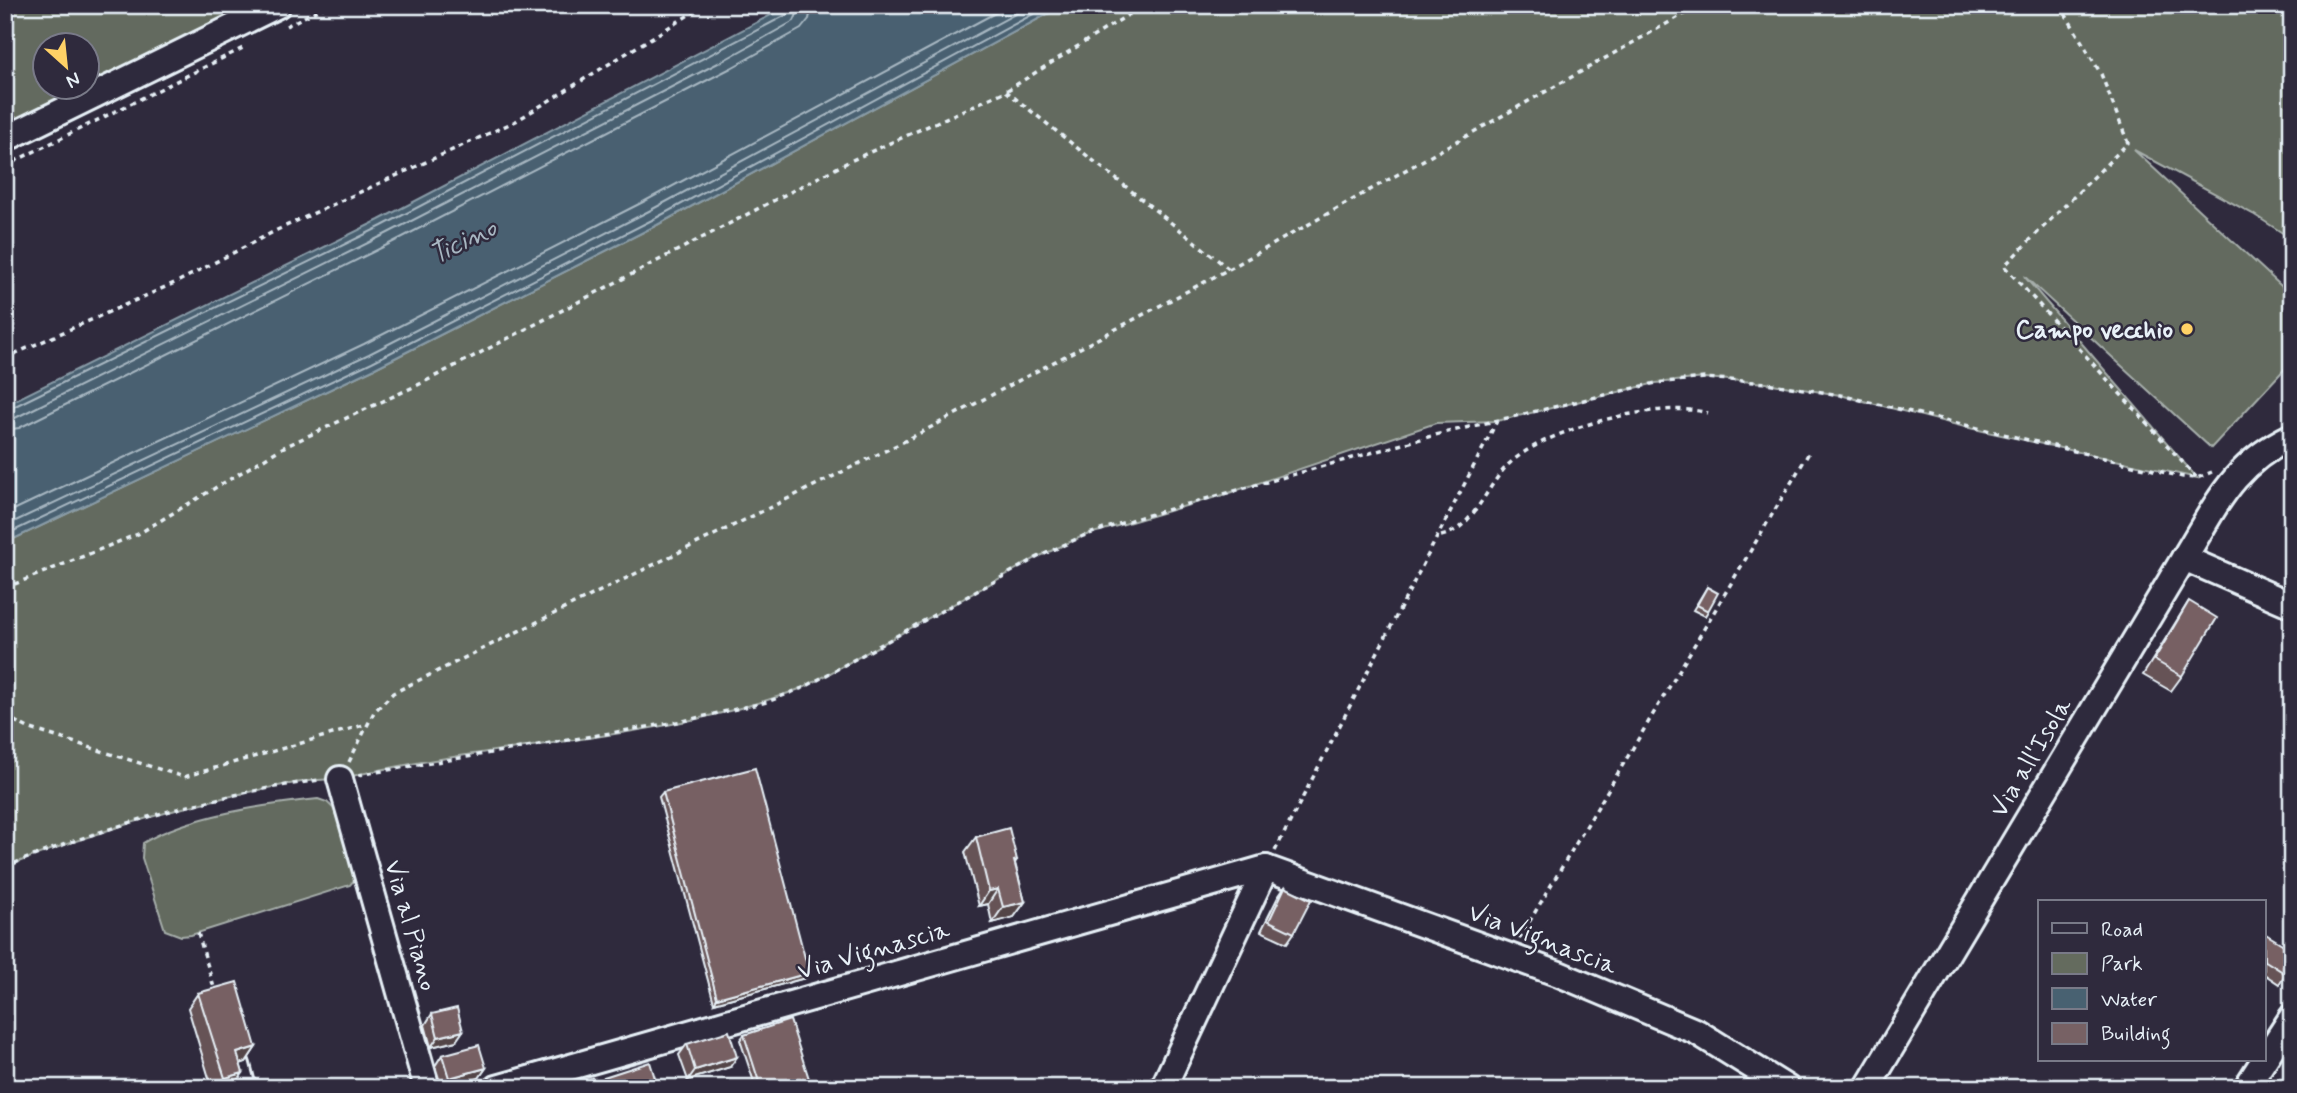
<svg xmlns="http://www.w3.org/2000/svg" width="2297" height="1093" font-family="Mynerve,sans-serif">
<rect width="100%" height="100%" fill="#2f2a3d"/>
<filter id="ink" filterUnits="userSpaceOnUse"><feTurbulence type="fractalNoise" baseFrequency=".0143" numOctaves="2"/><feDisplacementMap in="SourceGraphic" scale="14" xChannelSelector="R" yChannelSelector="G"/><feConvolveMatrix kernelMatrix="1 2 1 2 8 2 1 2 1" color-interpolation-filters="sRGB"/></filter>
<g filter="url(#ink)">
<g fill="#646b5e" stroke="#a6aeab" stroke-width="2" fill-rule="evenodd">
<path d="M5 5H267L5 131ZM46 46H88V88H46Z"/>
<path d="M1064 5H2292V239L2253 214 2134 150 2292 296V361L2211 448 2024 276 2197 478 1965 427 1840 395 1766 383 1705 378 1656 383 1497 421 1436 423 1223 495 1083 536 1038 557 805 687C657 744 493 741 340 779 306 779 273 787 240 794 159 812 82 837 5 867V543L375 368 657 225Z"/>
<path d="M318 799 327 802 333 808 356 869V878L350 885 191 935 181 936 165 930 142 858 143 843C186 816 268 804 318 799Z"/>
</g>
<path fill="#486171" stroke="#889ba7" stroke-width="2" d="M790 5H1064L657 225 375 368 5 543V405L379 220Z"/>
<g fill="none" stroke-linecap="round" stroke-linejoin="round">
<g stroke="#a8b7c2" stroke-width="2">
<path d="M5 411 382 226 788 14 792 5"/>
<path d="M5 420 15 418 386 234 726 59 794 21 801 5"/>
<path d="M5 430 19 428 391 243 731 68 801 29 809 19 812 5"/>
<path d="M5 514 364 344 645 201 1010 5"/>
<path d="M5 526 369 354 649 211 1032 5"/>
<path d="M5 535 372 362 654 219 1050 5"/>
</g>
<g stroke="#e8f1f8" stroke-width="30">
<g id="minor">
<path d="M5 139 278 5"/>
<path d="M2184 558C2217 504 2232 465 2292 436"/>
<path d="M340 779 427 1088"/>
<path d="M237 1065 243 1088"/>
<path d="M497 1088 1266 868"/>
<path d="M1163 1088 1266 868 1559 974 1697 1032 1787 1088"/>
<path d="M1867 1088 2184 558 2292 605"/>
<path d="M2246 1088 2292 1017"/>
</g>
</g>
<g stroke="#e8f1f8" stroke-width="3.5" stroke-dasharray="5 5" stroke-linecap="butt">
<path d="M2060 5 2101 74 2128 143 2004 266 2196 477"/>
<path d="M286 26 328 5"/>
<path d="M1006 91 1229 269"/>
<path d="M5 166 245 47"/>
<path d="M5 358 179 281 277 230 516 121 705 5"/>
<path d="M1441 536C1473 529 1485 489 1506 467 1541 429 1659 399 1708 413"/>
<path d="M5 588 138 534 282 448 422 383 850 161 1006 91 1144 5"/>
<path d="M5 716 28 728 184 777 367 724"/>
<path d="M349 762 374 712 393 693 905 441 1229 269 1700 5"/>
<path d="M358 775 683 721 767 702 805 687 1038 557 1083 536 1134 519 1435 435 1656 383 1705 378 1766 383 1840 395 2183 477 2197 478 2212 472"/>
<path d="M1275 851 1497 421"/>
<path d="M5 867C107 826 211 795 319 780"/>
<path d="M198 933 215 991"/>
<path d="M1519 939 1810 451"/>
</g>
<use href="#minor" stroke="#2f2a3d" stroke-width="24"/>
</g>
<g fill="#665356" stroke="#e8f1f8" stroke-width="2">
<path d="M1707 587 1708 611 1705 616 1693 610Z"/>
<path d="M2189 601 2182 676 2171 691 2143 675 2179 617Z"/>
<path d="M663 792 805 978 714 1003 659 797Z"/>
<path d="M976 837 1017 860 1015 863 1025 902 1014 917 992 923 988 904 979 906 965 852Z"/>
<path d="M1285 887 1294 933 1287 943 1261 931 1278 897Z"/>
<path d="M2264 933 2292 964 2279 984 2264 974Z"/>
<path d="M198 993 256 1047 246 1062 240 1064 243 1073 237 1081 242 1088H212L188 1008Z"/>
<path d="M432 1014 456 1041 431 1047 425 1025Z"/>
<path d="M744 1035 812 1088H756L740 1040Z"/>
<path d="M687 1044 730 1067 688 1080 679 1055Z"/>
<path d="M442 1055 486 1068 479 1078 442 1088 435 1066Z"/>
<path d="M604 1077 658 1088H603L601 1082Z"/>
</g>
<g fill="#534446" stroke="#e8f1f8" stroke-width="2">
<path d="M998 889 988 904 979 906 989 891Z"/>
<path d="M1025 902 1014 917 992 923 1003 907Z"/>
<path d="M809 973 805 978 714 1003 717 998Z"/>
<path d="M463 1031 456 1041 431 1047 438 1037Z"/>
<path d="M256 1047 246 1062 226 1068 237 1053Z"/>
<path d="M737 1057 730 1067 688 1080 695 1070Z"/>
<path d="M486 1068 479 1078 443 1088 449 1078Z"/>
<path d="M243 1073 232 1088 221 1086 220 1088H218L225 1078Z"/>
</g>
<g fill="#776164" stroke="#e8f1f8" stroke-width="2">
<path d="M1707 587 1718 593 1708 611 1697 605Z"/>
<path d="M2189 601 2217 618 2182 676 2154 660Z"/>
<path d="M755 768 809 973 717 998 663 792Z"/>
<path d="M1009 828 1017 860 1014 861 1025 902 1003 907 998 889 989 891 976 837Z"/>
<path d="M1285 887 1311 900 1294 933 1269 921Z"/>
<path d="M2264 933 2292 950V964L2286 974 2264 960Z"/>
<path d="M237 982 256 1047 237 1053 243 1073 225 1078 198 993Z"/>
<path d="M457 1008 463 1031 438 1037 432 1014Z"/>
<path d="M790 1020 812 1088H761L744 1035Z"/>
<path d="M729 1031 737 1057 695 1070 687 1044Z"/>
<path d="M479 1045 486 1068 449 1078 442 1055Z"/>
<path d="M650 1062 658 1088H608L604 1077Z"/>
<path d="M592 1078 595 1088H561Z"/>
<path d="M240 1080 242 1088H222L221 1086Z"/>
</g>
</g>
<circle fill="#ffd166" stroke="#2f2a3d" stroke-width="2.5" cx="2187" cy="329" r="7"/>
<g text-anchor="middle" stroke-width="5" stroke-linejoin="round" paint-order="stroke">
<g font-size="26" font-weight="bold" fill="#e8f1f8" stroke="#2f2a3d" text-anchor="end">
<text x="2173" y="338">Campo vecchio</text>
</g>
<g font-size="26" fill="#e8f1f8" stroke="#2f2a3d">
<text transform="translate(2030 757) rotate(-59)" y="9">Via all'Isola</text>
<text transform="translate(412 925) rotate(74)" y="9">Via al Piano</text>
<text transform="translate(1543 938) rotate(21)" y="9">Via Vignascia</text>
<text transform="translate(873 949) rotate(-16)" y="9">Via Vignascia</text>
</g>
<g font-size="28" font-style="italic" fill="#a8b7c2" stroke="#2f2a3d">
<text transform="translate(462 240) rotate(-26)" y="10">Ticino</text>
</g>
</g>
<rect width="2297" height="1093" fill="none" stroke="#2f2a3d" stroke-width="28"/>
<rect x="14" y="14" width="2269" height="1065" fill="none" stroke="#e8f1f8" stroke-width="2.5" filter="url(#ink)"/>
<rect x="2038" y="900" width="228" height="161" fill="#2f2a3d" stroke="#797a88" stroke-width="2"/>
<rect x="2052" y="923" width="35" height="10" fill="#2f2a3d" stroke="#797a88" stroke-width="2"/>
<text x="2101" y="936" font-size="21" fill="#e8f1f8">Road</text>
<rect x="2052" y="953" width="35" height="21" fill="#646b5e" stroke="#797a88" stroke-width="2"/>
<text x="2101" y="970" font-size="21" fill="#e8f1f8">Park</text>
<rect x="2052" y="988" width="35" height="21" fill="#486171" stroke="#797a88" stroke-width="2"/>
<text x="2101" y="1006" font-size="21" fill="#e8f1f8">Water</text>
<rect x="2052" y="1023" width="35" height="21" fill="#776164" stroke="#797a88" stroke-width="2"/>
<text x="2101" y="1040" font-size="21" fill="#e8f1f8">Building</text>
<g transform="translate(66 66) rotate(153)"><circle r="33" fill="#2f2a3d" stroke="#797a88" stroke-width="2"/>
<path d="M0-5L12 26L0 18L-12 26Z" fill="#ffd166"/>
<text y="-10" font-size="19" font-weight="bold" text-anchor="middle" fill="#e8f1f8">N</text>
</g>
</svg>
